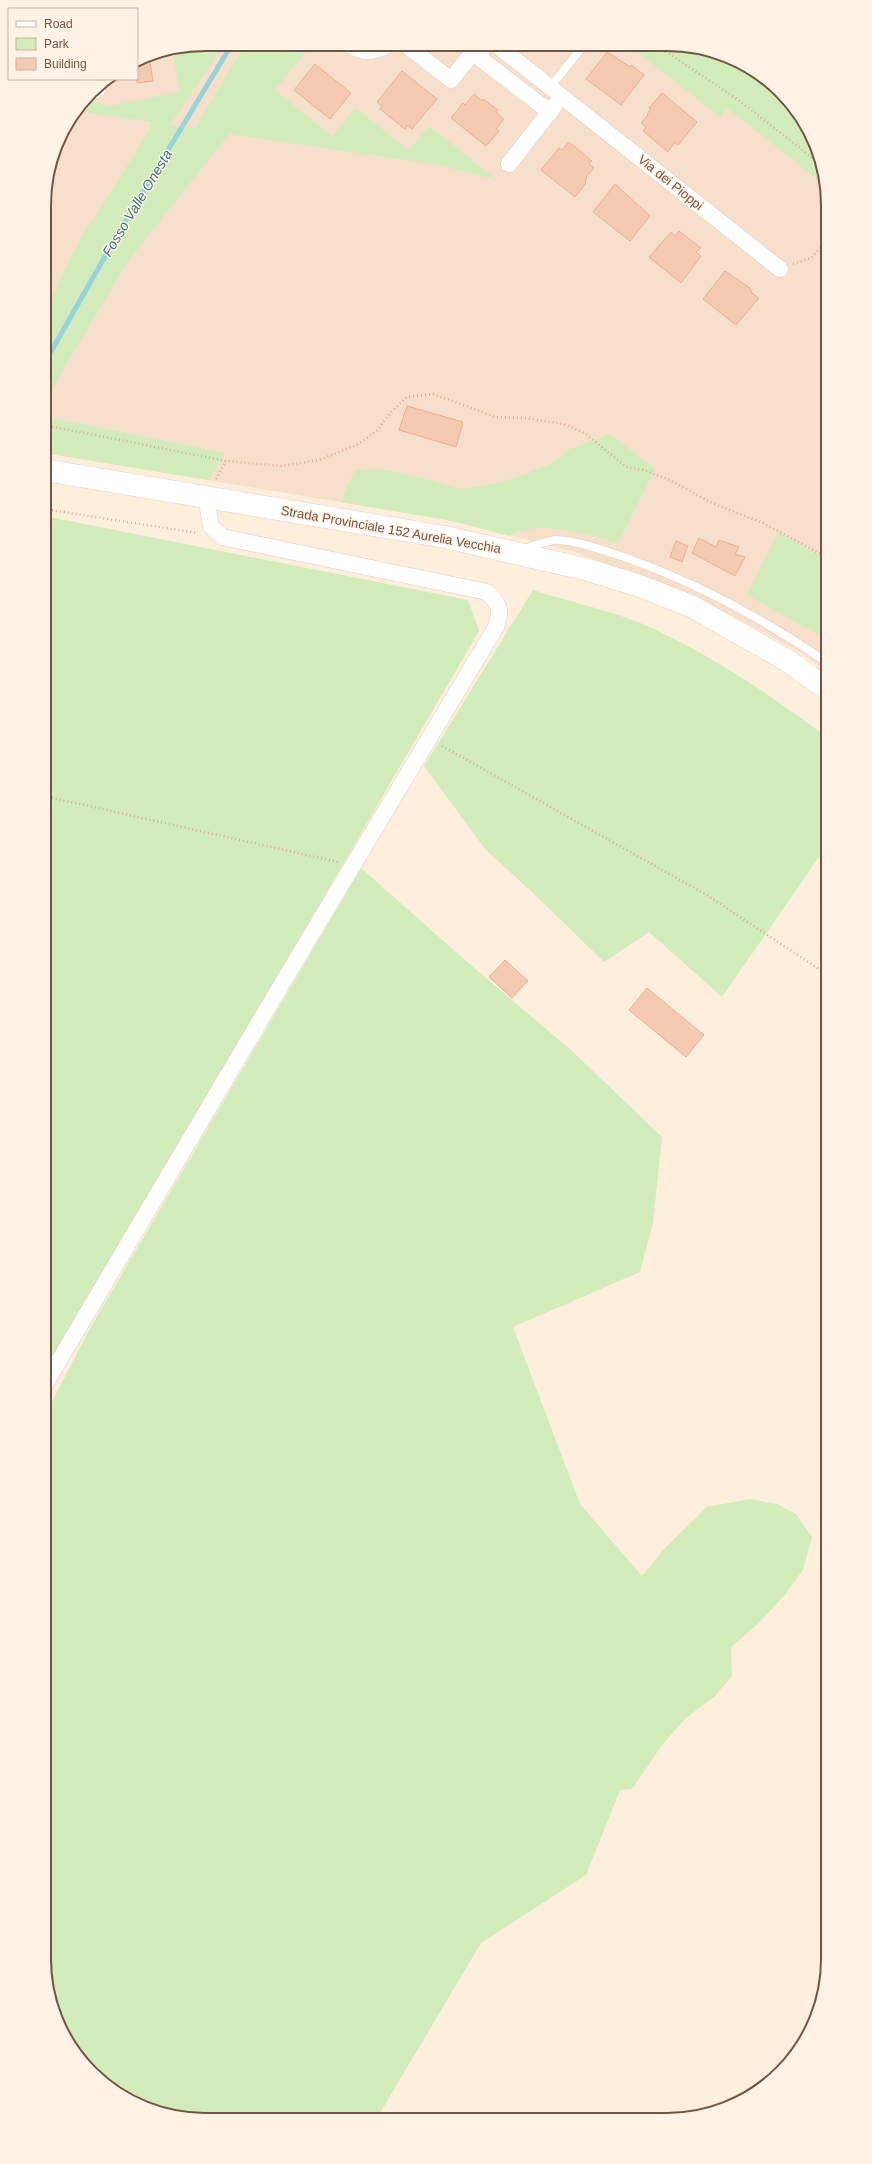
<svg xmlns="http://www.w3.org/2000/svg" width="872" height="2164" font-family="Helvetica,sans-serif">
<rect width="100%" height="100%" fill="#feefdd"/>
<path fill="#f6e0cb" d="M205 44 698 47 738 61 773 84 806 124 823 164 828 205V673L798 651 699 598 572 551 448 520 44 453V194L61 134 99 84 107 79H137V60L144 56Z"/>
<g fill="#d2ecbc">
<path d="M205 44H225L170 125 195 128 245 44 311 45 275 90 332 136 355 108 409 150 429 126 497 180 433 164 229 134 129 260 44 402V322L53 296 75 248 144 139 152 122 78 111 86 100 111 106 180 92 172 50Z"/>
<path d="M631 47H698L738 61 773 84 806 124 823 164 826 186 727 108 720 117Z"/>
<path d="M44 416 225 453 209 480 44 453Z"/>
<path d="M610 434 655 469 618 543C587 535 538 518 509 536L448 520 340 502 355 470H385L419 477 460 489 500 483 551 464 570 449Z"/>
<path d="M44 516 468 600 479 631 44 1377Z"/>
<path d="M778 533 828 560V640L747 595Z"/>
<path d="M533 590C567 601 604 609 638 622 706 651 769 694 828 738V844L722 997 649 932 604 962 534 894 485 849 424 766Z"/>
<path d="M361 868 473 967 571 1050 662 1137 653 1223 640 1272 513 1327 580 1504 642 1576 664 1549 707 1507 750 1499 777 1504 796 1514 812 1537 803 1570 783 1597 758 1624 731 1647 732 1676 715 1696 686 1718 662 1745 632 1789 620 1790 586 1875 481 1943 377 2118 174 2117 134 2103 99 2080 66 2040 49 2000 44 1959V1417L89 1330Z"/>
</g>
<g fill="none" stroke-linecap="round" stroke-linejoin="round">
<path stroke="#97d3da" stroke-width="5" d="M44 364 124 223 232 44"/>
</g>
<g fill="#f5cab3" stroke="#e9af92">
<path d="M607 52 630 67 631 65 644 75 621 105 586 79Z"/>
<path d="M149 55 153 81 137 83V60Z"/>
<path d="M315 64 351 93 330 119 294 90Z"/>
<path d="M402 71 437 99 412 129 407 125 405 129 380 109 382 106 377 102Z"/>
<path d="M662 93 697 122 678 145 675 142 668 152 643 131 646 127 641 123 648 115 647 114 651 109 649 108Z"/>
<path d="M474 94 482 101 483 99 498 110 496 112 504 119 496 129 499 131 486 146 451 118 463 103 465 105Z"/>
<path d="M569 142 592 161 589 164 594 168 587 176 585 182 586 183 575 197 541 170 559 148 562 150Z"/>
<path d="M615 184 650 216 630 241 593 212Z"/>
<path d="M679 231 701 248 696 252 701 256 681 283 649 257 671 232 675 236Z"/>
<path d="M725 271 750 288 752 293 759 298 736 325 703 299Z"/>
<path d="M407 406 463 422 456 447 399 430Z"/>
<path d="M699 538 716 547 719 540 739 547 735 554 745 557 735 576 692 553Z"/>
<path d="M676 541 688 546 682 562 670 557Z"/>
<path d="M505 960 528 981 512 998 489 977Z"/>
<path d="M647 988 704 1035 686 1057 629 1010Z"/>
</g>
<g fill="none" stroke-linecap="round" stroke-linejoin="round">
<g stroke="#e4ccbc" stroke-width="9">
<g id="lane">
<path d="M556 80 583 46"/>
<path d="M524 549C534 546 547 540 556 540 580 541 602 550 624 557 697 583 764 619 828 663"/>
</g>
</g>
<g stroke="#e4ccbc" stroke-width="17">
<g id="street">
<path d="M351 45C363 54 375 52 387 45"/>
<path d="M406 45 451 80 478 46"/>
<path d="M479 46 482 60 550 112"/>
<path d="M498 46 780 269"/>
<path d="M96 87 97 90"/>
<path d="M509 164 555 105"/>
<path d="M44 1386 280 987 496 627C502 609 500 605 487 592L222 537 211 526 206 497"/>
</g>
</g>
<g stroke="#e9cdb9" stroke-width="23">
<path id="secondary" d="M44 470 445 537 585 569 640 586 693 607 788 661 828 690"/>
</g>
<g stroke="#d9ad97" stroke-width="2.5" stroke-dasharray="1 3" stroke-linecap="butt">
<path d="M659 47 737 99 823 166"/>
<path d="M793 264 811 258 828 240"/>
<path d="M44 427H54L226 461 282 466 319 460 357 445 378 430 390 413 407 397 433 394 496 417 524 418 564 424 586 434 626 467 643 470 670 480 712 503 763 523 828 558"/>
<path d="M216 479 226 461"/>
<path d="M44 509 198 533"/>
<path d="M442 746 705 894 828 975"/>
<path d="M44 796 338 862"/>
</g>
<use href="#lane" stroke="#fff" stroke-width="8"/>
<use href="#street" stroke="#fff" stroke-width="16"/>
<use href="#secondary" stroke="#fff" stroke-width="22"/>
</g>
<g text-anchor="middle" stroke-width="3" stroke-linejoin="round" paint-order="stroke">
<g font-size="13" fill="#755344" stroke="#fff3e5">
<text transform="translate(671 182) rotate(39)" y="5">Via dei Pioppi</text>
<text transform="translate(391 529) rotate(10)" y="5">Strada Provinciale 152 Aurelia Vecchia</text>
</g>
<g font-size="14" font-style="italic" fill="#37747c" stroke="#fff3e5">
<text transform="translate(137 203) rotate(-59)" y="5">Fosso Valle Onesta</text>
</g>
</g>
<path d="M0 0H872V2164H0ZM205 51H667A154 154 0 0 1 821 205V1959A154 154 0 0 1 667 2113H205A154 154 0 0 1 51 1959V205A154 154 0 0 1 205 51Z" fill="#fff3e5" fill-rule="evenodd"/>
<path fill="none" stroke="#755344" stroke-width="2" d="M205 51H667A154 154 0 0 1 821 205V1959A154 154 0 0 1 667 2113H205A154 154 0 0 1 51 1959V205A154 154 0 0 1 205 51Z"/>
<rect x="8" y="8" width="130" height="72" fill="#fff3e5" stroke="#c8b3a5"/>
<rect x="16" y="21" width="20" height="6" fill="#ffffff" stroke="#c8b3a5"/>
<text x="44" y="28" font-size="12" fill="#755344">Road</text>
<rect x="16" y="38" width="20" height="12" fill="#d2ecbc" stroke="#c8b3a5"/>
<text x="44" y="48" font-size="12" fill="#755344">Park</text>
<rect x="16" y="58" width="20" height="12" fill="#f5cab3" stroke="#c8b3a5"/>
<text x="44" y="68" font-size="12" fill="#755344">Building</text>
</svg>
